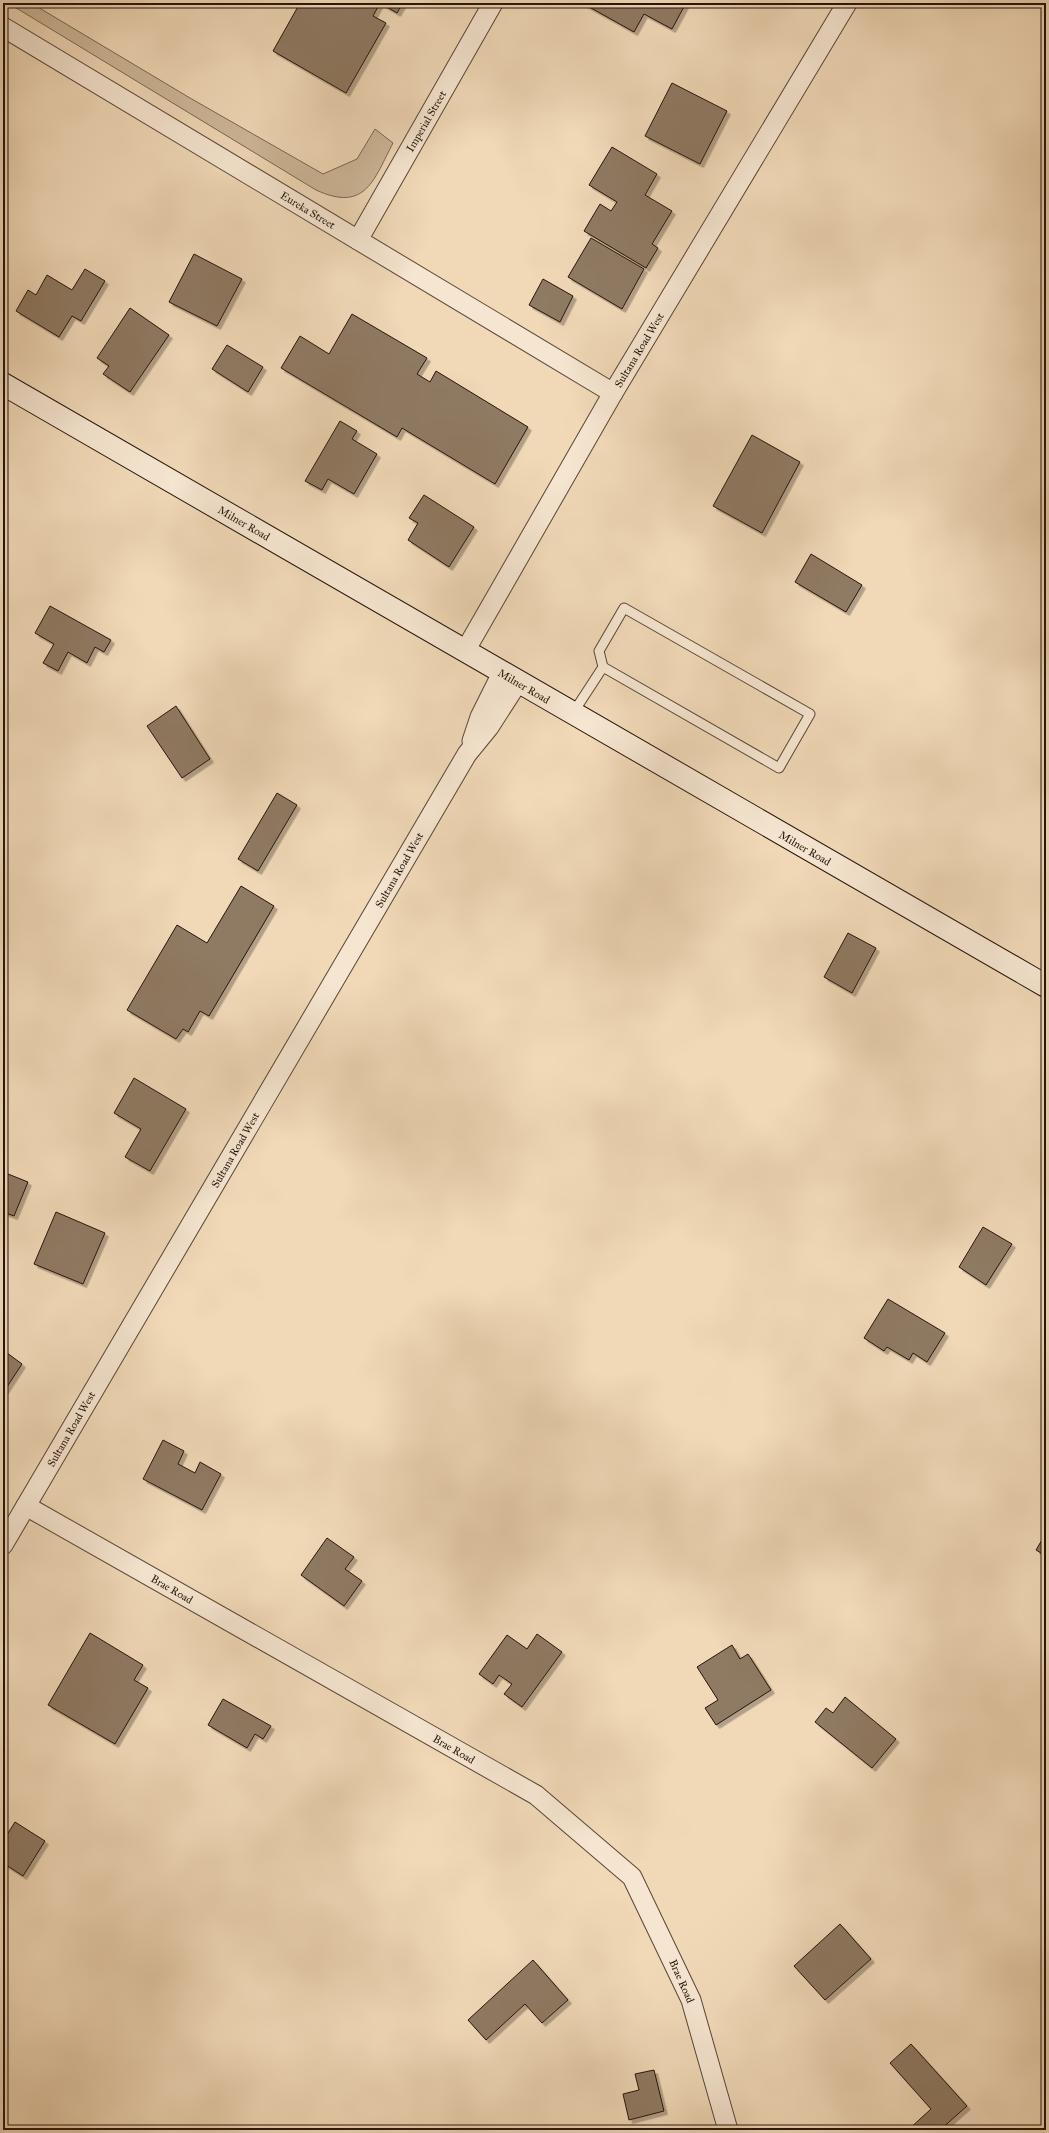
<svg xmlns="http://www.w3.org/2000/svg" width="1049" height="2133" font-family="'IM FELL Great Primer',serif">
<defs>
<filter id="shadow"><feDropShadow dx="3.5" dy="3.5" stdDeviation="0" flood-color="#0004"/></filter>
</defs>
<rect width="100%" height="100%" fill="#f1d9b8"/>
<filter id="stains"><feTurbulence type="fractalNoise" baseFrequency=".005" numOctaves="4"/><feColorMatrix values="0 0 0 0 .2 0 0 0 0 .09 0 0 0 0 .02 0 0 0 .5 -.17"/></filter>
<radialGradient id="worn" r=".72"><stop offset=".6" stop-color="#630" stop-opacity="0"/><stop offset="1" stop-color="#630" stop-opacity=".3"/></radialGradient>
<path fill="#ceb89a" stroke="#7a6652" d="M8 3H31L190 98 323 174 357 159 375 129 393 143C374 179 366 213 316 190Z"/>
<g fill="#8f7a64" stroke="#25140a" filter="url(#shadow)">
<path d="M300 3H380L373 16 386 23 346 93 273 51Z"/>
<path d="M380 3H403L397 13Z"/>
<path d="M582 3H686L672 29 644 14 634 32Z"/>
<path d="M672 83 727 111 700 164 645 136Z"/>
<path d="M612 147 657 174 645 195 672 211 652 244 658 248 646 268 584 231 600 204 611 211 617 202 589 185Z"/>
<path d="M591 238 644 269 622 309 568 277Z"/>
<path d="M194 254 242 279 217 326 169 302Z"/>
<path d="M85 269 105 281 81 321 72 316 59 337 16 311 28 290 36 295 47 275 72 290Z"/>
<path d="M543 279 573 296 560 322 529 305Z"/>
<path d="M130 308 169 335 130 392 103 374 109 366 97 358Z"/>
<path d="M352 314 427 358 417 374 430 382 436 371 528 427 495 484 402 428 397 437 281 368 300 336 329 354Z"/>
<path d="M227 345 263 367 248 392 212 369Z"/>
<path d="M340 421 357 431 352 439 377 454 354 494 328 479 322 490 305 481Z"/>
<path d="M752 435 800 462 762 533 713 506Z"/>
<path d="M424 495 474 527 449 567 408 540 418 523 409 518Z"/>
<path d="M811 554 862 585 846 612 795 582Z"/>
<path d="M50 606 111 640 104 652 95 647 87 663 68 652 58 671 43 663 54 644 35 633Z"/>
<path d="M176 706 210 759 182 778 147 726Z"/>
<path d="M277 793 297 805 258 871 238 859Z"/>
<path d="M241 886 274 906 209 1016 200 1011 188 1032 183 1029 176 1039 127 1010 177 925 207 943Z"/>
<path d="M848 933 876 948 852 993 824 977Z"/>
<path d="M134 1078 186 1109 150 1171 125 1157 141 1129 114 1113Z"/>
<path d="M3 1172 28 1182 14 1216 3 1212Z"/>
<path d="M56 1212 105 1233 83 1284 34 1264Z"/>
<path d="M983 1227 1012 1244 986 1285 959 1267Z"/>
<path d="M888 1299 945 1333 927 1362 913 1353 909 1360 887 1347 884 1351 864 1338Z"/>
<path d="M3 1350 22 1364 3 1393Z"/>
<path d="M163 1440 184 1451 178 1464 195 1473 200 1462 221 1474 202 1510 143 1479Z"/>
<path d="M1046 1533V1556L1036 1550Z"/>
<path d="M327 1538 354 1557 345 1569 362 1581 344 1606 301 1575Z"/>
<path d="M90 1633 143 1665 134 1680 148 1688 115 1744 48 1705Z"/>
<path d="M537 1634 562 1652 522 1707 504 1694 512 1684 499 1675 493 1684 479 1674 507 1635 527 1649Z"/>
<path d="M732 1645 740 1659 748 1654 771 1690 716 1725 705 1708 718 1700 697 1667Z"/>
<path d="M845 1697 896 1739 872 1768 815 1722 826 1708 833 1713Z"/>
<path d="M223 1699 271 1726 263 1739 255 1734 247 1748 208 1725Z"/>
<path d="M15 1822 45 1841 23 1876 3 1863V1841Z"/>
<path d="M840 1924 871 1959 825 2000 794 1966Z"/>
<path d="M533 1960 568 2000 542 2023 525 2004 486 2040 468 2020Z"/>
<path d="M911 2044 967 2106 940 2130H908L931 2109 890 2063Z"/>
<path d="M654 2070 664 2111 629 2120 623 2094 639 2090 635 2074Z"/>
</g>
<g fill="none" stroke-linecap="round" stroke-linejoin="round">
<g stroke="#584536" stroke-width="11">
<path id="lane" d="M573 713 603 667 779 768 810 714 624 608 599 651 603 667"/>
</g>
<g stroke="#584536" stroke-width="21">
<g id="street">
<path d="M3 27 613 393"/>
<path d="M358 240 493 3"/>
<path d="M465 651 613 393 847 3"/>
<path d="M472 741 480 717 502 673"/>
<path d="M26 1506 536 1795 632 1877 691 2000 728 2130"/>
<path d="M3 1545 467 754 489 727 518 682"/>
</g>
</g>
<g stroke="#25140a" stroke-width="24">
<path id="secondary" d="M3 384 1046 986"/>
</g>
<use href="#lane" stroke="#f6e6d1" stroke-width="9"/>
<use href="#street" stroke="#f6e6d1" stroke-width="19"/>
<use href="#secondary" stroke="#f6e6d1" stroke-width="22"/>
</g>
<g text-anchor="middle" stroke-width="3" stroke-linejoin="round" paint-order="stroke">
<g font-size="11" fill="#25140a" stroke="#f6e6d1">
<text transform="translate(426 121) rotate(-60)" y="4">Imperial Street</text>
<text transform="translate(308 210) rotate(31)" y="4">Eureka Street</text>
<text transform="translate(639 350) rotate(-59)" y="4">Sultana Road West</text>
<text transform="translate(244 523) rotate(30)" y="4">Milner Road</text>
<text transform="translate(524 686) rotate(30)" y="4">Milner Road</text>
<text transform="translate(805 848) rotate(30)" y="4">Milner Road</text>
<text transform="translate(399 870) rotate(-60)" y="4">Sultana Road West</text>
<text transform="translate(235 1150) rotate(-60)" y="4">Sultana Road West</text>
<text transform="translate(71 1429) rotate(-60)" y="4">Sultana Road West</text>
<text transform="translate(172 1589) rotate(30)" y="4">Brae Road</text>
<text transform="translate(454 1749) rotate(30)" y="4">Brae Road</text>
<text transform="translate(682 1981) rotate(66)" y="4">Brae Road</text>
</g>
</g>
<rect width="1049" height="2133" fill="none" stroke="#f1d9b8" stroke-width="16"/>
<rect x="4" y="4" width="1041" height="2125" fill="none" stroke="#25140a" stroke-width="2"/>
<rect x="8" y="8" width="1033" height="2117" fill="none" stroke="#25140a"/>
<rect width="100%" height="100%" filter="url(#stains)"/>
<rect width="100%" height="100%" fill="url(#worn)"/>
</svg>
